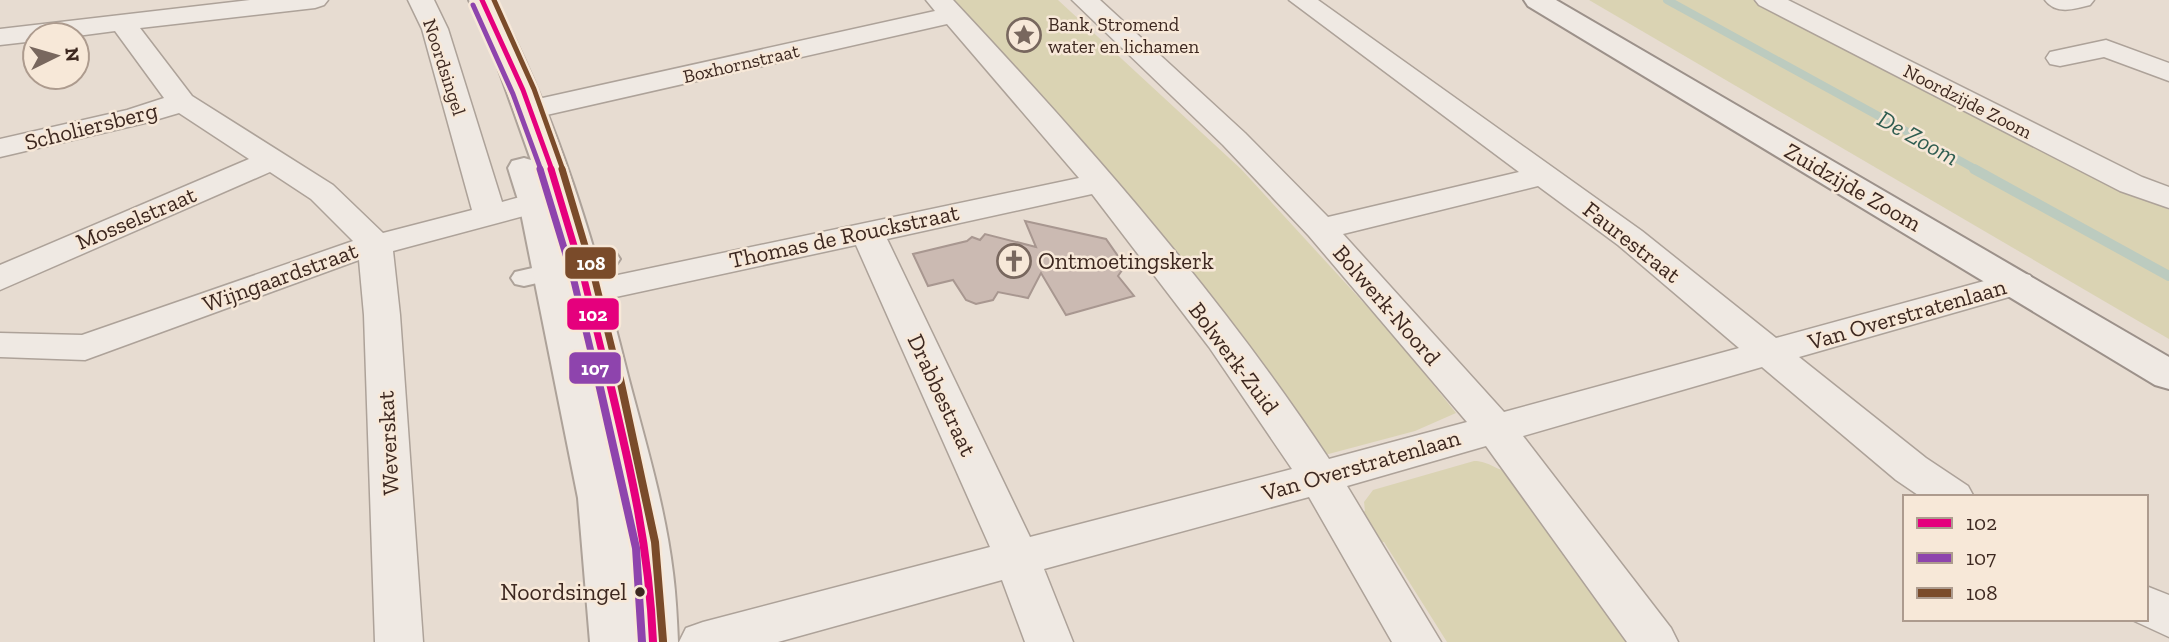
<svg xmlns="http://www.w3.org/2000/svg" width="2169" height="642" font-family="'Zilla Slab',serif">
<rect width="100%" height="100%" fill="#e7dcd1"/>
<g fill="#dad3b3">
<path d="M953 0H1058L1241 169 1394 336 1456 413 1415 431 1321 456 1047 102Z"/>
<path d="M1589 0H1759L2030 136 2169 210V339Z"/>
<path d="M1474 461C1492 461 1498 474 1516 471L1640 642H1447L1384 542 1372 543 1354 514 1365 511 1364 502 1373 490Z"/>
</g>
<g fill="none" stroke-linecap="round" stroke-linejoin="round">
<path stroke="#bccbbf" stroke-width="8" d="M1667 0 1977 170"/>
<path stroke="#bccbbf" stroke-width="10" d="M1974 169 2169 276"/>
</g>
<path fill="#cbbab2" stroke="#a89790" stroke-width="2" d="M1025 221 1106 239 1125 266 1118 276 1134 296 1066 315 1041 273 1028 298 998 292 993 300 976 304 966 300 953 280 928 286 913 254 967 241 972 237 980 240 985 234 1036 247Z"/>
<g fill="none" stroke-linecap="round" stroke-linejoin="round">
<g stroke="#ada299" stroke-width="4">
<path id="pedestrian" d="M607 251 616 253 620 259 616 265 524 286 515 284 511 278 515 272Z"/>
</g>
<g stroke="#ada299" stroke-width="3">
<g id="minor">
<path d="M250 0H328L324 5 315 8 140 28 192 96 333 185 383 233 472 210 422 29 408 0H434L448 29 502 202 561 186 572 189 577 196 572 203 393 251 400 315 423 642H375L364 315 359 260 85 360 0 357V333L82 335 353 241 311 199 270 172 0 290V265L249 159 179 113 145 123 0 157V139L127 110 164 98 115 31 77 36 35 35V41L0 45V29Z"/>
<path d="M926 0H953C1088 144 1220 294 1329 459L1467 422 1309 236 1223 145 1072 0H1100L1245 133 1328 217 1519 172 1289 0H1318L1642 231 1776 338 2017 272 2030 275 2035 283 2030 291 1799 357 1926 458 1968 486 1974 497H1921L1896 480 1762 367 1523 436 1671 628 1678 642H1627L1486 446 1347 486 1441 642H1392L1309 497 1044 569 1073 642H1025L1002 580 778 642H679L686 628 703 622 990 547 856 245 588 303 575 300 570 292 575 284 1079 178 947 24 529 119 519 116 514 110 519 104 529 101 935 11ZM1538 186 1618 245 1739 348 1504 412 1343 234ZM1092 194 1209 347 1292 469 1030 537 887 239Z"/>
<path d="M1755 0H1788L2142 177 2169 187V208L2120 191 1759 5Z"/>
<path d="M2045 0H2094L2090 5C2075 9 2056 15 2045 0Z"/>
<path d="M2106 40 2169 63V81L2104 57 2060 66 2050 64 2046 58 2050 52Z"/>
<path d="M2146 586 2169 595V637L2130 619H2146Z"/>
</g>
</g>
<g stroke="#ada299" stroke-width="4">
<path id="tertiary" d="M469 0H495C558 118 596 247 628 376 645 441 665 506 673 573 676 596 677 619 678 642H590L578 498 519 203 508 168 512 161 524 158 531 160 488 39Z"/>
</g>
<g stroke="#9c918a" stroke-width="4">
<path id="secondary" d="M1524 0H1556L2169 357V389L2155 385 1528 6Z"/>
</g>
<use href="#pedestrian" fill="#efe9e3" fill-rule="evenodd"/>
<use href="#minor" fill="#efe9e3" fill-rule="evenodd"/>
<use href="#tertiary" fill="#efe9e3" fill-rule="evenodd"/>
<use href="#secondary" fill="#efe9e3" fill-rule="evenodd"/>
<g stroke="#f7e8d8" stroke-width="10">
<path id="bus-1-far2" d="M482 0 523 90 552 170"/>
</g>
<g stroke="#f7e8d8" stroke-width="12">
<path id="bus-1-far1" d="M551 169 584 279 609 381"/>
</g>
<g stroke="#f7e8d8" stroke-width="13">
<path id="bus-1" d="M609 379C631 471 649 547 653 642"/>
</g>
<g stroke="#f7e8d8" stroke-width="10">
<path id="bus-2-far2" d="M473 5 513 94 541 170"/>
</g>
<g stroke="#f7e8d8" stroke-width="12">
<path id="bus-2-far1" d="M540 169 574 281 598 381"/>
</g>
<g stroke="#f7e8d8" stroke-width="13">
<path id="bus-2" d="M598 379 636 548 642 642"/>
</g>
<g stroke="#f7e8d8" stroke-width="10">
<path id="bus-3-far2" d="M494 0 534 89 563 170"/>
</g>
<g stroke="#f7e8d8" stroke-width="12">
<path id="bus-3-far1" d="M562 169 594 276 620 381"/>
</g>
<g stroke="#f7e8d8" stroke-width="13">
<path id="bus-3" d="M620 379 655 542 663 641"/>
</g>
<use href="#bus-1-far2" stroke="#e5007d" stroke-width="5"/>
<use href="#bus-1-far1" stroke="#e5007d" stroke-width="7"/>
<use href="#bus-1" stroke="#e5007d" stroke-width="8"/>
<use href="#bus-2-far2" stroke="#8e44ad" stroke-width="5"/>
<use href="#bus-2-far1" stroke="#8e44ad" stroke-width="7"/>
<use href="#bus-2" stroke="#8e44ad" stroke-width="8"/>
<use href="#bus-3-far2" stroke="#7a4b2a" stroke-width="5"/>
<use href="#bus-3-far1" stroke="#7a4b2a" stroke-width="7"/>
<use href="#bus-3" stroke="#7a4b2a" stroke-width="8"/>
</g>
<defs>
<g id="sight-ring" transform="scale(1.75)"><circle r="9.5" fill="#f7e8d8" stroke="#78675e" stroke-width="1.5"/><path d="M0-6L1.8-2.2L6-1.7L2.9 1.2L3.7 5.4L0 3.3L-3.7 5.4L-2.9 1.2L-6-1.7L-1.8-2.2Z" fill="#78675e"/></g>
<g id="church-ring" transform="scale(1.75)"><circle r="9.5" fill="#f7e8d8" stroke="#78675e" stroke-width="1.5"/><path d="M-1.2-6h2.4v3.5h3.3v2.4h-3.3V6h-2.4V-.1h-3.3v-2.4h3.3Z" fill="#78675e"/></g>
</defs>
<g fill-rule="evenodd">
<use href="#sight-ring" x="1024" y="35"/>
<use href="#church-ring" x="1014" y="261"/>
</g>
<circle fill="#3d2820" stroke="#f7e8d8" stroke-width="2.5" cx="640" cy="592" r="6"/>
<g text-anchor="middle" stroke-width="5" stroke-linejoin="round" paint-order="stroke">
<g font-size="19" fill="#3d2820" stroke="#f7e8d8" text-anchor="start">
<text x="1048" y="31">Bank, Stromend<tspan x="1048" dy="22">water en lichamen</tspan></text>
</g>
<g font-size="19" fill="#3d2820" stroke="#f7e8d8">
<text transform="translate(741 63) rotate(-13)" y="7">Boxhornstraat</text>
<text transform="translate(445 67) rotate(72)" y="7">Noordsingel</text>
<text transform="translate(1968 101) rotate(27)" y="7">Noordzijde Zoom</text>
</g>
<g font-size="23" fill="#3d2820" stroke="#f7e8d8">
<text transform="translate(91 126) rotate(-14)" y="8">Scholiersberg</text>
<text transform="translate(1853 187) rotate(30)" y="8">Zuidzijde Zoom</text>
<text transform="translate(136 218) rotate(-23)" y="8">Mosselstraat</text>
<text transform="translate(844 236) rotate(-12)" y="8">Thomas de Rouckstraat</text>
<text transform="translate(1632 242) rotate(38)" y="8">Faurestraat</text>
<text transform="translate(280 277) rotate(-20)" y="8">Wijngaardstraat</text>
<text transform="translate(1387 305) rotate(49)" y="8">Bolwerk-Noord</text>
<text transform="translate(1907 314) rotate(-16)" y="8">Van Overstratenlaan</text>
<text transform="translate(1234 358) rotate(53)" y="8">Bolwerk-Zuid</text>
<text transform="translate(942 395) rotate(65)" y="8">Drabbestraat</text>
<text transform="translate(388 443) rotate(-93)" y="8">Weverskat</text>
<text transform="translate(1361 465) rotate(-16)" y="8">Van Overstratenlaan</text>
</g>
<g font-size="23" fill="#3d2820" stroke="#f7e8d8" text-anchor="start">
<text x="1038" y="269">Ontmoetingskerk</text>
</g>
<g font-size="24" font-style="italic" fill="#2f5d51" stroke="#f7e8d8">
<text transform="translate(1918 138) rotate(29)" y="8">De Zoom</text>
</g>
<g font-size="24" fill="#3d2820" stroke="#f7e8d8" text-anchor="end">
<text x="627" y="600">Noordsingel</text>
</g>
</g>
<g stroke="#f7e8d8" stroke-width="2.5">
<rect x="564" y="246" width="53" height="34" rx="7" fill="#7a4b2a"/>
<rect x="566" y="297" width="54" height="34" rx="7" fill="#e5007d"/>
<rect x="568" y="351" width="54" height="34" rx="7" fill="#8e44ad"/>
</g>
<g font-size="19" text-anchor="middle" font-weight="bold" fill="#fff">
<text x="591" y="270">108</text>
<text x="593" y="321">102</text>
<text x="595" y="375">107</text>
</g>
<rect x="1903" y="495" width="245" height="126" fill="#f7e8d8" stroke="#ad9b8e" stroke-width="2"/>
<rect x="1917" y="518" width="35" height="10" fill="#e5007d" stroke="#ad9b8e" stroke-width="2"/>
<text x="1966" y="530" font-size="21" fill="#3d2820">102</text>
<rect x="1917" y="553" width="35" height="10" fill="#8e44ad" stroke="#ad9b8e" stroke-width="2"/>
<text x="1966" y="565" font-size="21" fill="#3d2820">107</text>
<rect x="1917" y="588" width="35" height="10" fill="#7a4b2a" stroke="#ad9b8e" stroke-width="2"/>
<text x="1966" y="600" font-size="21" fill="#3d2820">108</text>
<g transform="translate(56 56) rotate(85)"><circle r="33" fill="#f7e8d8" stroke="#ad9b8e" stroke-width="2"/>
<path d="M0-5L12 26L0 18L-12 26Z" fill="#78675e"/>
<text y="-10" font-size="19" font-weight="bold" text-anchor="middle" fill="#3d2820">N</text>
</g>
</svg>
